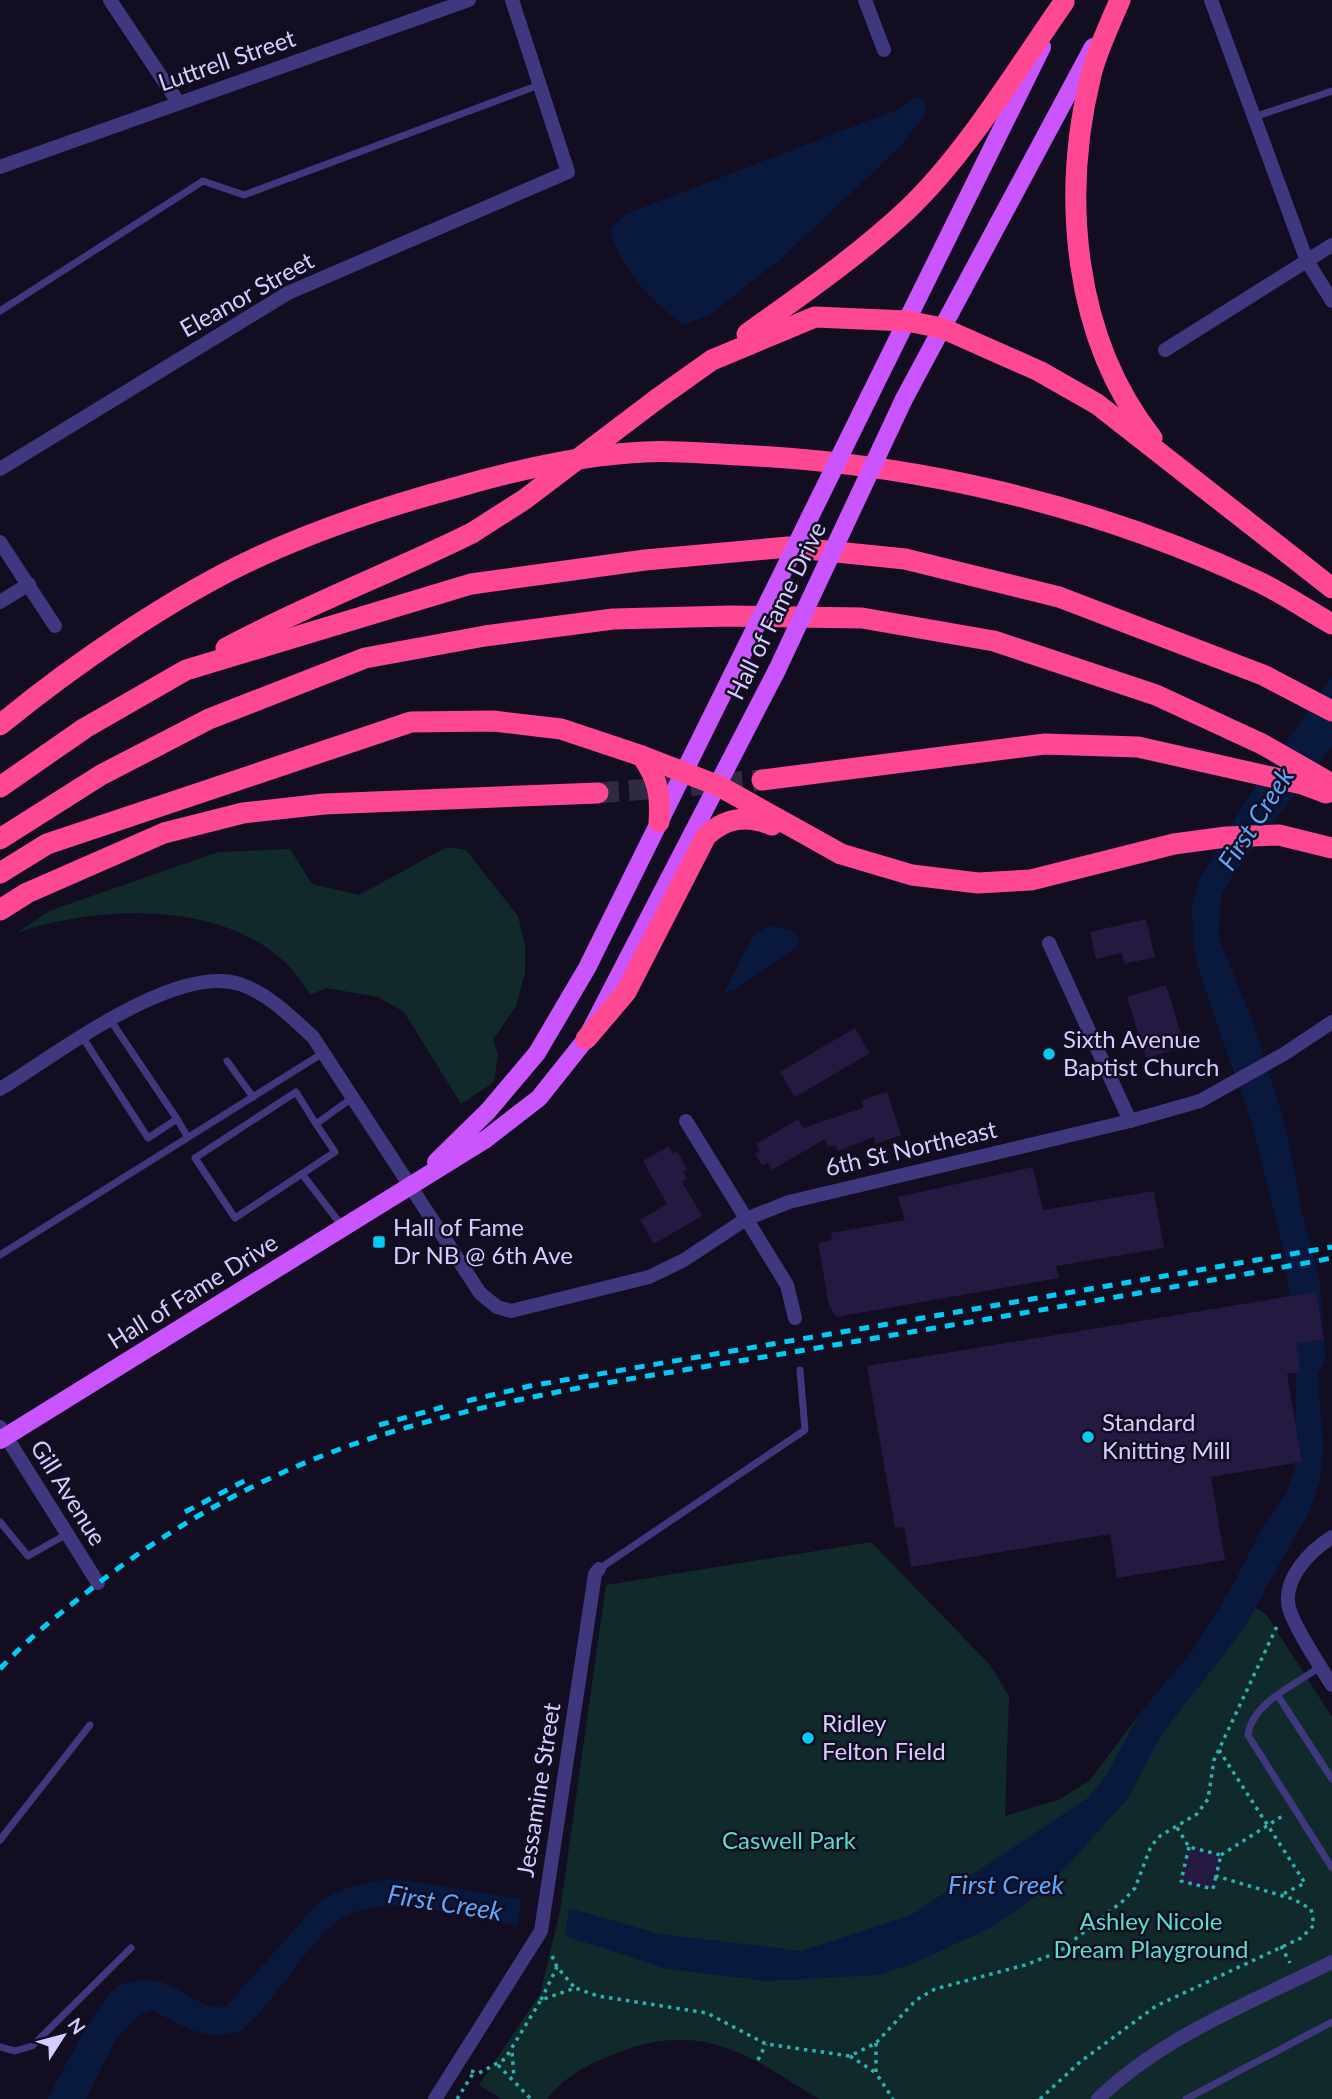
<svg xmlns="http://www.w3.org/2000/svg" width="1332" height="2099" font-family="Lato,sans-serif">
<rect width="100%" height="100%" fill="#120d20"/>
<g fill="#10292a">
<path d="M447 847 466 850 518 916 525 945V973L516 1006 493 1040 498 1054 494 1082 461 1104 404 1012 378 997 326 988 310 995C258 899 107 901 17 933L49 911 218 852 290 849 312 884 359 895Z"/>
<path d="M871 1542 990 1665 1009 1696 1005 1816 1060 1799 1090 1780 1140 1713 1194 1649 1229 1592 1266 1614 1332 1717V2099H819C746 2054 700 2018 612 2055 587 2065 564 2077 547 2099H502L479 2085 540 1994 560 1911 606 1585Z"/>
</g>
<g fill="#09183d">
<path d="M916 96 925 100V114L903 144 783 257 710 315 684 325C650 300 620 269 610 228L626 214 901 108Z"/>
<path d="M1332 676V747L1238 868 1222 895 1218 935 1254 1025 1287 1131 1301 1208 1320 1282 1325 1359 1318 1376 1323 1447 1320 1481 1309 1512 1244 1628 1162 1734 1128 1798 1068 1865 1027 1903 986 1930 914 1963 879 1975 766 1981 668 1969 565 1936 569 1908 660 1934 801 1951 911 1915 1088 1798 1106 1775 1140 1713 1194 1649 1229 1592 1258 1536 1284 1497 1295 1470 1296 1344 1283 1248 1253 1128 1199 971 1193 945 1192 904 1200 878 1250 794Z"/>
<path d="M773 925 794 932 799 938 798 946 733 991 724 992 754 934Z"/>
<path d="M396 1879 521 1899 518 1926C465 1917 374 1886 330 1927 297 1958 276 2000 242 2030 208 2045 182 2025 151 2010 119 2020 101 2071 86 2099H47C62 2074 97 1999 119 1986 130 1980 149 1978 161 1982 183 1989 201 2009 225 2007L320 1901C343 1887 369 1880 396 1879Z"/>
</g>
<g fill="#241941">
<path d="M1146 919 1155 957 1124 964 1122 953 1096 959 1090 932Z"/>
<path d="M1166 985 1185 1047 1146 1058 1127 997Z"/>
<path d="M855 1028 870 1053 795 1097 780 1072Z"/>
<path d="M887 1092 901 1135 876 1144 874 1137 838 1151 836 1145 828 1147 825 1139 772 1170 768 1163 762 1166 755 1154 760 1151 756 1144 798 1119 803 1128 863 1108 862 1100Z"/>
<path d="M669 1146 673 1154 677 1151 687 1169 683 1171 687 1179 682 1182 702 1216 654 1244 640 1220 667 1204 643 1161Z"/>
<path d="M1033 1167 1043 1210 1154 1191 1164 1248 1056 1266 1059 1278 836 1317 829 1305 818 1243 832 1240 831 1233 905 1220 898 1197Z"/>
<path d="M1316 1292 1324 1339 1296 1344 1301 1372 1287 1374 1302 1462 1211 1477 1225 1560 1117 1578 1110 1534 911 1567 904 1527 895 1528 867 1366Z"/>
<path d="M1189 1847 1221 1855 1213 1889 1181 1881Z"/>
</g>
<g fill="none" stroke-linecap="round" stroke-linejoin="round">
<path stroke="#2f2a41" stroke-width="21" stroke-dasharray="21 10" stroke-linecap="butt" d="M598 793 762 780"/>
<g stroke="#2eb0b1" stroke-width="3.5" stroke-dasharray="3.5 5" stroke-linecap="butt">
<path d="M1219 1750 1305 1883 1281 1895"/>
<path d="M1189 1847 1181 1881 1213 1889 1216 1876"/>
<path d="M1221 1855 1284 1815"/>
<path d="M1281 1946 1290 1963"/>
<path d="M552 1956 557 1967 575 1988"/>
<path d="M541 2000 557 1967"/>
<path d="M876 2043V2073L893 2099"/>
<path d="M512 2053 514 2077"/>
<path d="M850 2056 876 2073"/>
<path d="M758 2060 766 2044"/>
<path d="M498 2065 531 2099"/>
<path d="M471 2071 479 2073 505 2059 541 2000 575 1988 598 1996 707 2013 766 2044 850 2056 876 2043 916 2000 935 1989 1025 1965 1059 1952 1124 1900 1135 1888 1151 1846 1160 1836 1197 1814 1208 1799 1214 1760 1278 1624"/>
<path d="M457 2099 474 2072"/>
<path d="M1040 2099 1080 2062 1156 2006 1301 1938 1314 1925 1311 1909 1293 1899 1216 1876 1221 1855 1189 1847 1176 1826"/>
</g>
<g stroke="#40387f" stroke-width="7">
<path d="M1254 117 1332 91"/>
<path d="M0 311 203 181 244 195 539 85"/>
<path d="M83 1038 148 1138 177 1119 111 1021"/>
<path d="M227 1061 253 1097"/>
<path d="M177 1119 187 1136"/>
<path d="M316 1124 335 1152 235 1218 195 1158 296 1092 316 1124 352 1098"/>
<path d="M302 1174 342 1226"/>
<path d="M0 1255 323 1053"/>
<path d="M0 1522 28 1556 67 1534"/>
<path d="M599 1569 805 1430 800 1370"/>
<path d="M1320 1667C1296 1684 1252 1703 1248 1735L1332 1868"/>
<path d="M1278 1696 1332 1779"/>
<path d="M0 1840 90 1725"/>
<path d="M0 2047 15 2051 32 2046 131 1948"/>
<path d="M1186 2099 1332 2022"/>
</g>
<g stroke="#40387f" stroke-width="14">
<path d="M110 0 178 102"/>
<path d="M865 0 884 50"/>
<path d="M1211 0 1307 261 1332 301"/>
<path d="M0 167 469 0"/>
<path d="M1165 350 1332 245"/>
<path d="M0 469 288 293 568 172 512 0"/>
<path d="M0 542 55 626"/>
<path d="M0 602 29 584"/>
<path d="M1049 943 1130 1121"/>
<path d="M0 1089C56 1055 174 963 240 984 269 994 291 1017 313 1037L480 1293 497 1307 511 1311 649 1277 684 1260 746 1219 789 1202 1130 1121 1200 1101 1284 1054 1332 1022"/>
<path d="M686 1121 787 1285 795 1318"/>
<path d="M0 1427 98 1583"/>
<path d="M1332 1537C1310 1551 1282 1579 1289 1608 1294 1627 1321 1668 1332 1685"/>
<path d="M435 2099 541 1931 589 1614 595 1574 599 1569"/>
<path d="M1098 2099C1163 2036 1252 2002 1332 1962"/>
</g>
<g stroke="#ca54fe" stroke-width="18">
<path d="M869 397 1042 47"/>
<path d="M904 399 1093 47"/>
<path d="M436 1162 488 1111 537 1053 587 968 738 663"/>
<path d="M0 1440 486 1139 539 1098 586 1039 777 670"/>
</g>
<g stroke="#fe4893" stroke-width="21">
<path d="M1120 0C1110 24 1097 50 1091 75 1061 196 1073 338 1152 438"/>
<path d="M747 334C801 295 858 256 907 210 966 154 1017 69 1064 2"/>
<path d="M657 399 712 360 815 317 907 321 942 328 1039 371 1097 404 1332 588"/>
<path d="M226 648C306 605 391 573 472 533"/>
<path d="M0 725C73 665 173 596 258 557 321 528 388 506 454 488 516 470 580 455 644 452 675 450 707 454 738 455 916 463 1096 505 1257 581 1283 593 1307 610 1332 624"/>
<path d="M642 756C658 779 661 796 659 822"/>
<path d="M762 780 1045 744 1138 747 1302 784 1326 793"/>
<path d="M0 787 85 728 186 670 471 584 645 560 788 547 905 559 1059 597 1263 675 1332 711"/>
<path d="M0 839 101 775 209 719 365 658 485 636 613 619 730 616 862 618 994 641 1156 695 1262 744 1332 784"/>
<path d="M0 873 47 844 411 722 493 721 561 729 642 756 719 786 841 854 912 875 978 883 1031 880 1174 844 1226 837 1279 835 1332 848"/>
<path d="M0 910 27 893 164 833 243 813 324 804 598 793"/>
<path d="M586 1039 626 992 706 836C726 817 747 815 772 825"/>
</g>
<g stroke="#02ccf6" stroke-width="5" stroke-dasharray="10 9" stroke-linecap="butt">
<path d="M467 1401 530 1386 1332 1247"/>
<path d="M379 1425 443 1407"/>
<path d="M185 1512 250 1478"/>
<path d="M0 1669C29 1637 63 1611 96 1585 178 1521 273 1470 372 1438 512 1393 661 1375 805 1350 981 1320 1157 1291 1332 1258"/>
</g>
<g stroke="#ca54fe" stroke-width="18">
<path d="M738 663 869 397"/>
<path d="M777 670 904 399"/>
</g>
<path stroke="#fe4893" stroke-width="21" d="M472 533 525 499 657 399"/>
</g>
<g fill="#02ccf6" stroke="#120d20" stroke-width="2.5">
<circle cx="1049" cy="1054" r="7"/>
<rect x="372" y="1235" width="14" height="14" rx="3.5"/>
<circle cx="1088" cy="1437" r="7"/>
<circle cx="808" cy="1738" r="7"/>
</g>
<g text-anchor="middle" stroke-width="5" stroke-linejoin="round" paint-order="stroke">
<g font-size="24" fill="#d6ccff" stroke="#120d20">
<text transform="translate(227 61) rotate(-19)" y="8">Luttrell Street</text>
<text transform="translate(247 295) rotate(-29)" y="8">Eleanor Street</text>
<text transform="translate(777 611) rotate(-64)" y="8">Hall of Fame Drive</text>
<text transform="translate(911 1149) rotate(-13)" y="8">6th St Northeast</text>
<text transform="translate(193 1292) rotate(-32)" y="8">Hall of Fame Drive</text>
<text transform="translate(68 1493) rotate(58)" y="8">Gill Avenue</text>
<text transform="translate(539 1790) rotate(-81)" y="8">Jessamine Street</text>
</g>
<g font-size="24" fill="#d6ccff" stroke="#120d20" text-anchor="start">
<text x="1063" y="1048">Sixth Avenue<tspan x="1063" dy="28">Baptist Church</tspan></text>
<text x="393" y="1236">Hall of Fame<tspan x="393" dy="28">Dr NB @ 6th Ave</tspan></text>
<text x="1102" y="1431">Standard<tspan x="1102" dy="28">Knitting Mill</tspan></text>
<text x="822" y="1732">Ridley<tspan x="822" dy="28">Felton Field</tspan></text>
</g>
<g font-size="24" fill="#59dec6" stroke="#120d20">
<text x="789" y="1849">Caswell Park</text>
<text x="1151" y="1930">Ashley Nicole<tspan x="1151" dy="28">Dream Playground</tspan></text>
</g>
<g font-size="26" font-style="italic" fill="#5ba7fe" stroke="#120d20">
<text transform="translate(1256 819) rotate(-57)" y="9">First Creek</text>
<text x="1006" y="1894">First Creek</text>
<text transform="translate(445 1903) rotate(9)" y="9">First Creek</text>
</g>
</g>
<g transform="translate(63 2036) rotate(54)" stroke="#120d20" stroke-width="5" paint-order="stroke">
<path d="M0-5L12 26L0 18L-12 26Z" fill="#d6ccff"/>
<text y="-10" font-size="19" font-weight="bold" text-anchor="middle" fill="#d6ccff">N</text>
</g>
</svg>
